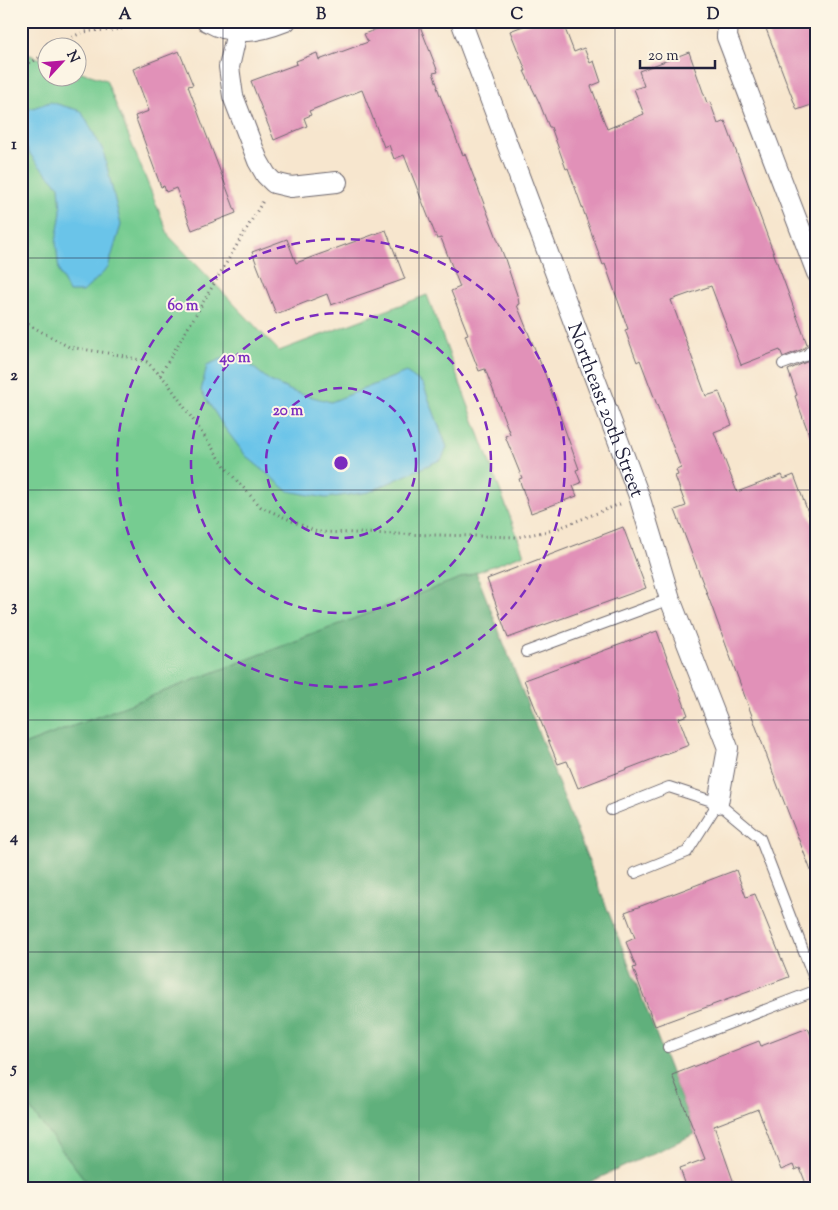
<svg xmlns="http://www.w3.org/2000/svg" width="838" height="1210" font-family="'Sorts Mill Goudy',serif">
<rect width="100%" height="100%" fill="#fcf5e5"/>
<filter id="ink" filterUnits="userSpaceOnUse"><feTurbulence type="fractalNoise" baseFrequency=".02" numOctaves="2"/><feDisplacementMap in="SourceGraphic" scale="10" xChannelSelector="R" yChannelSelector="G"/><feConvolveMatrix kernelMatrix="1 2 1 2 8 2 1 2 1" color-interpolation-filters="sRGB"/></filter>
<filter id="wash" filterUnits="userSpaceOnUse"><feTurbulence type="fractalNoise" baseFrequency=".0096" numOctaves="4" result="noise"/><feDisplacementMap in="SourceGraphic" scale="20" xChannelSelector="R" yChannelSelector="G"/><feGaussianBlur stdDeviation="1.12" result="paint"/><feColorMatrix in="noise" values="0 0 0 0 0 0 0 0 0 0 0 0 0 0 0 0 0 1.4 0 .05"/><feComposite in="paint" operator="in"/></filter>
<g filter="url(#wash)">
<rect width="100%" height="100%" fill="#f7e6ce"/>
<g fill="#76cc91" stroke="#4c7766">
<path d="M21 48 24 53 47 61 48 78H78V71L106 80 169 236 279 351 427 295 524 554 21 746Z"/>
<path d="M21 1097 92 1189H21Z"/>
</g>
<path fill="#60b07b" stroke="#41695b" d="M476 572 695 1134 575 1189H92L21 1097V746Z"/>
<g fill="#6bc4e9" stroke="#467392">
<path d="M50 102 81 111 103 150 121 225 108 268 83 292H69L59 271 56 242 61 212 59 186C39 165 11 143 24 111Z"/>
<path d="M226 357 244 360 270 381 294 392 331 402 406 372 423 384 447 447 442 459 369 492 326 498 288 491 246 456 224 427 201 391 207 365Z"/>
</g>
<g id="blocks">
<g fill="#e191b8">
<path d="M397 21H418L438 72 433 73 438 87H437L459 146 463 155 465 154 505 259 518 298 519 304 517 305 545 374 579 469 576 470 581 483 573 486 577 496 531 513 519 479 522 478 505 436 510 434 485 369 479 371 465 335 468 334 451 291 460 287 441 238 437 239 404 155 394 159 389 145 384 147 362 90 309 111 311 115 304 118 307 126 274 140 251 81 297 64 296 61 317 53 319 60 368 42 364 34Z"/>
<path d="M536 21H562L574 52 584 48 590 63 594 61 601 82 591 86 607 129 644 114 634 89 644 86 639 71 689 52 707 103 710 102 718 124 725 121 807 344 803 349 783 357 780 350 741 365 711 286 671 300 706 396 719 392 732 425 714 432 737 492 782 475 784 479 794 475 817 536V881H815L779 789 706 591 675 510 686 506 675 476 678 475 676 470 681 468 640 360 637 362 625 330 628 329 605 264 603 265 568 168 566 169 551 127H549L539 102 524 71H526L510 31Z"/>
<path d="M778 21H817V103L797 110 765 26Z"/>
<path d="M179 51 193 85 188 86 236 213 192 230 176 188 166 192 164 186 161 187 135 116 149 111 133 69Z"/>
<path d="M386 230 405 279 331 305 327 294 276 314 252 252 287 239 296 263Z"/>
<path d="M813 359 817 369V448H814L795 396 797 395 788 370Z"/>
<path d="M623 527 646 588 508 638 487 579Z"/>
<path d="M657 631 688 715 679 718 689 745 578 788 567 761 558 764 524 680Z"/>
<path d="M736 870 746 897 755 894 789 977 655 1026 633 968 636 967 626 942 635 938 625 912Z"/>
<path d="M808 1028 817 1050V1189H808L800 1168 795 1170 793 1165 781 1170 758 1109 714 1126 736 1189H687L680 1168 705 1159 672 1075 759 1041 761 1046Z"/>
</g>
</g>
</g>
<g filter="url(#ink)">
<use href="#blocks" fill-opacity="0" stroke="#6d676e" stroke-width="1"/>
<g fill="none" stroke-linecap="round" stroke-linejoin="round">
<g stroke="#6d676e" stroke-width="12">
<g id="lane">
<path d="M783 364 807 355 817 343"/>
<path d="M526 652 670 599"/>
<path d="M611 810 669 787 718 803 760 838 817 986"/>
<path d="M635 873 687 852 718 803"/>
<path d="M668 1047 817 990"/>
</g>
</g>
<g stroke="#6d676e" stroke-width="22">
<g id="street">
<path d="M207 21C235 37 258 32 286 21"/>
<path id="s1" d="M461 21 639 496 670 599 728 748 718 803"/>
<path d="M728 21 727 37 817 273"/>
<path d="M237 32 229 67 233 96 258 161 266 175 274 183 291 187 337 182"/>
</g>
</g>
<g stroke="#6d676e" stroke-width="3" stroke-dasharray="1 4" stroke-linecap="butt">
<path d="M55 48C66 41 78 32 91 31 107 29 121 34 133 21"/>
<path d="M21 69 48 52"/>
<path d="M21 318 24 322 69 347 120 355 147 362 167 382 229 472 261 507 317 532 518 537 554 530 620 504"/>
<path d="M160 375 263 201"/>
</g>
<use href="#lane" stroke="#fff" stroke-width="10"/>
<use href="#street" stroke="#fff" stroke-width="20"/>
</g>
</g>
<path fill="none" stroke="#22223b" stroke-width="1" stroke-opacity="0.55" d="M223 21V1189M419 21V1189M615 21V1189M21 258H817M21 490H817M21 720H817M21 952H817"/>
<g fill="none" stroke="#7b2cbf" stroke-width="2.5" stroke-dasharray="9 6">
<circle cx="341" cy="463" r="75"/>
<circle cx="341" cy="463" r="150"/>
<circle cx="341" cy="463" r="224"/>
</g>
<g text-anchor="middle" stroke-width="4" stroke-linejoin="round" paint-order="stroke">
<g font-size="20" fill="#22223b" stroke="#fcf5e5">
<text dy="7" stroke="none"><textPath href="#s1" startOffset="415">Northeast 20th Street</textPath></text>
</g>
</g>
<circle cx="341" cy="463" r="8" fill="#7b2cbf" stroke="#fcf5e5" stroke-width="2.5"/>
<g font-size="15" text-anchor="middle" font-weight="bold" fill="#7b2cbf" stroke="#fcf5e5" stroke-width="4" stroke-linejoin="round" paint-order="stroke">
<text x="183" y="310">60 m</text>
<text x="235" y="362">40 m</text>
<text x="288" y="415">20 m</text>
</g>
<rect width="838" height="1210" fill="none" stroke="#fcf5e5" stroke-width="55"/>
<g transform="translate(62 62) rotate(64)"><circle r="24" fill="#fcf5e5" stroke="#a5a1a1"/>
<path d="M0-4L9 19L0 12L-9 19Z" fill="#b5179e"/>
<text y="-8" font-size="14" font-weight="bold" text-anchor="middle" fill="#22223b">N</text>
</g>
<path d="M640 60v8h75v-8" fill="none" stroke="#22223b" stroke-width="2.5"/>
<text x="648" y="60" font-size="15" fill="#22223b" stroke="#fcf5e5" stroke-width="4" paint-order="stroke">20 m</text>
<rect x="28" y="28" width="782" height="1154" fill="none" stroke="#22223b" stroke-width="2"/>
<g font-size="16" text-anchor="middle" font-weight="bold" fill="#22223b">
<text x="125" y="19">A</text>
<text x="321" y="19">B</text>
<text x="517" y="19">C</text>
<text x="713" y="19">D</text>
<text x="14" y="149">1</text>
<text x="14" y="380">2</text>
<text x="14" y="611">3</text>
<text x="14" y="842">4</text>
<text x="14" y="1073">5</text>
</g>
</svg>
